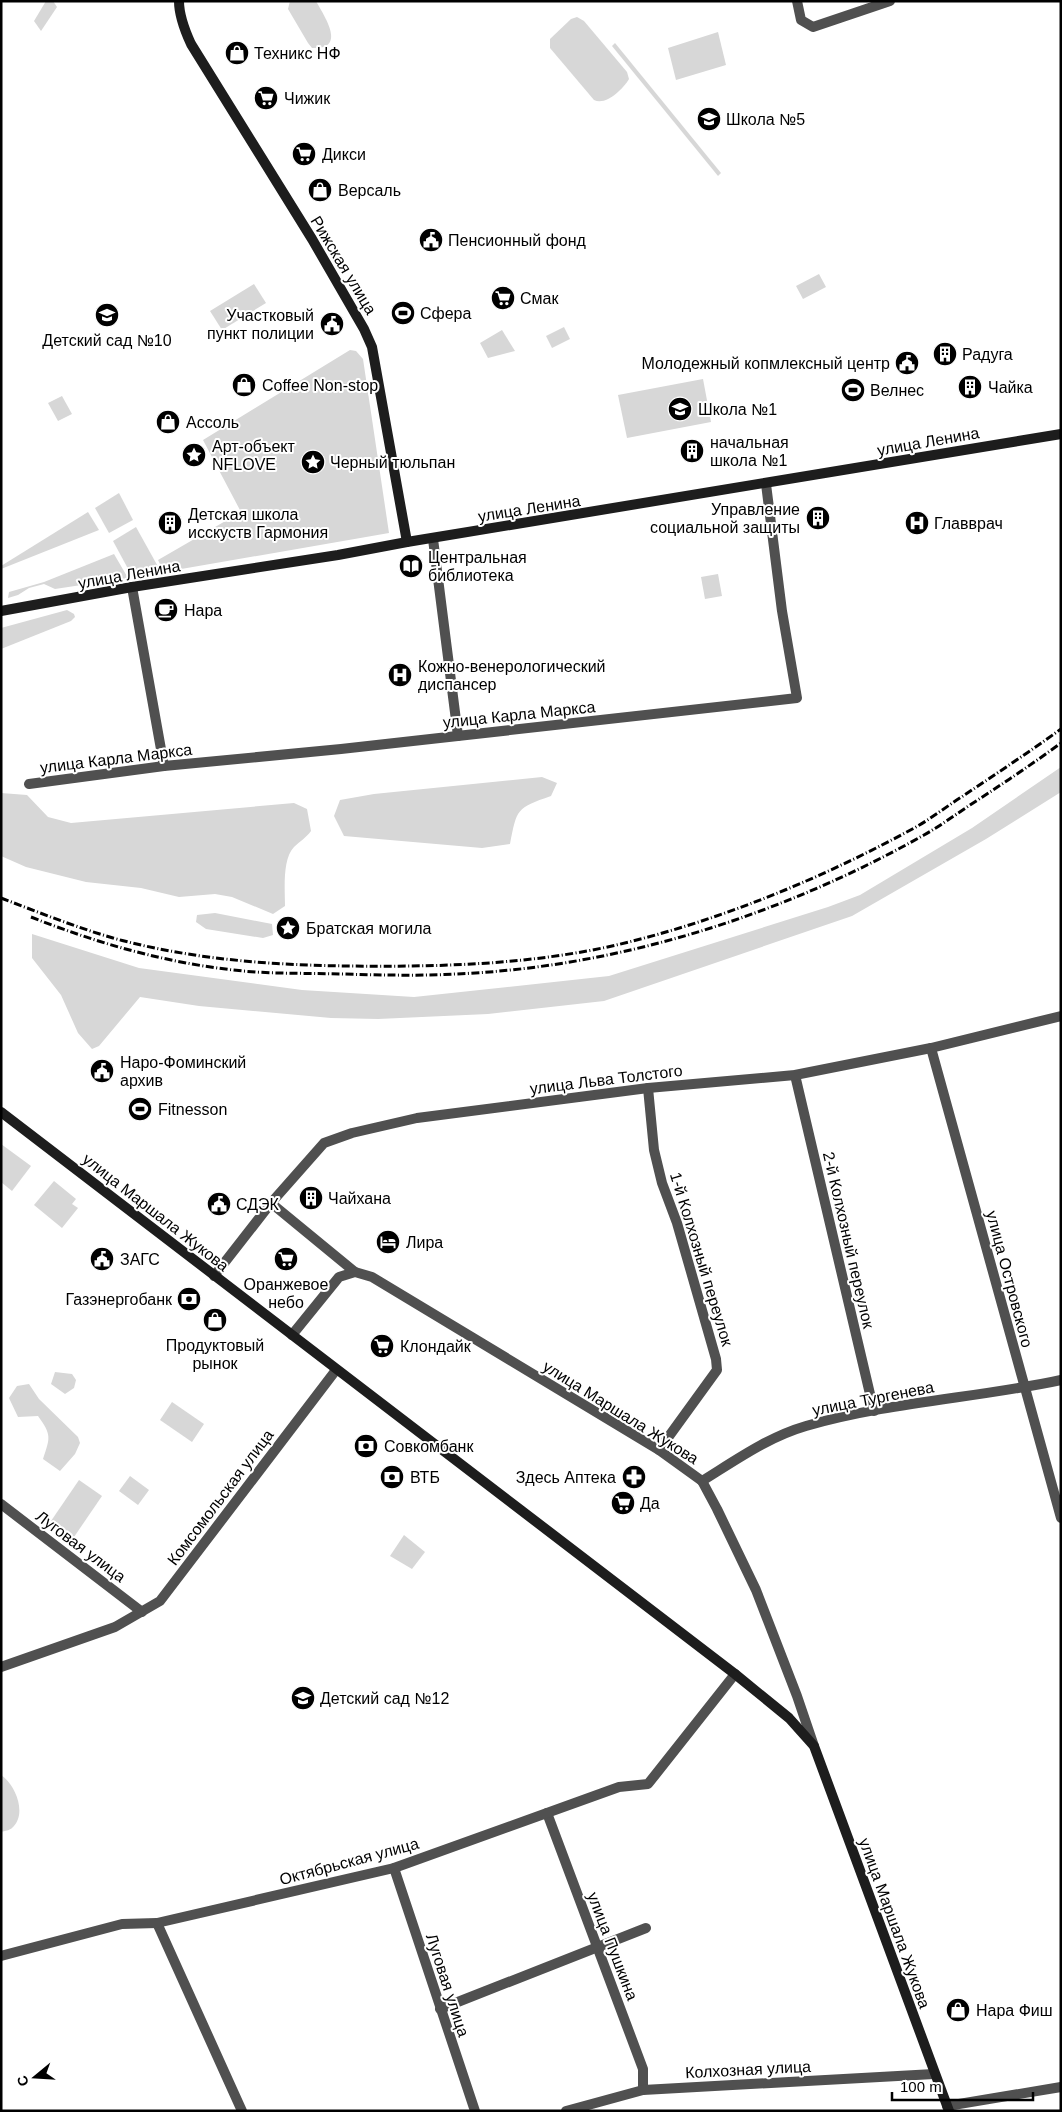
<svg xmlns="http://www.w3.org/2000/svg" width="1062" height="2112" font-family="Helvetica,sans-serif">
<rect width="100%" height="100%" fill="#fff"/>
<g fill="#d7d7d7">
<path d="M46 1H53L57 7 41 31 34 21Z"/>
<path d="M290 1H316C324 16 348 50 312 48L308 43 288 9Z"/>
<path d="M577 17 584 21 627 72 629 79C623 89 606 106 594 100L550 48V39L571 19Z"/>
<path d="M718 32 726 65 676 80 668 48Z"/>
<path d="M615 43 721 173 718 176 612 46Z"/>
<path d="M819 274 826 287 803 299 796 286Z"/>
<path d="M254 284 266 303 222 330 210 311Z"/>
<path d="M564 327 570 339 552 348 546 336Z"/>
<path d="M502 330 515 351 488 358 480 343Z"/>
<path d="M350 350 356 351 363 359 389 533 164 572 158 560 241 512 203 440Z"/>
<path d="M703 379 711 422 627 438 618 395Z"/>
<path d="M62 396 72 414 58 421 48 403Z"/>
<path d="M119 493 133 520 109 533 95 508Z"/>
<path d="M88 512 99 530 1 569V566Z"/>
<path d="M136 527 161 572 133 578 113 541Z"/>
<path d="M114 554 128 578 55 589 44 584 29 588 18 595 8 598 9 592 44 582Z"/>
<path d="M718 574 722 596 705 599 701 577Z"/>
<path d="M67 610 74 614 75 617 71 621 1 649V628Z"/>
<path d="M1061 767V792L986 839 852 916 604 1001 488 1014 378 1019 331 1018 199 1006 140 997 99 1046 92 1049 78 1033 61 995 32 958V934L139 968 302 990 414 997 609 976 828 907 860 895 972 828Z"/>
<path d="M542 777 557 783 551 796C516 808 517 809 510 844L482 848 344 836 334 816 340 800 374 794Z"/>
<path d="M1 793 27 795 48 817 71 823 294 803 307 809 311 831C306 838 300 841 294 847 282 859 285 891 285 906L273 914 232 897 215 894 179 897 141 888 86 882 26 867 1 856Z"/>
<path d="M215 913 272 924 273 935 263 938 206 929 196 922 197 915Z"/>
<path d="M1 1144 31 1166 12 1191 1 1182Z"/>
<path d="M54 1181 76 1199 72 1204 78 1208 62 1228 34 1205Z"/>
<path d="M55 1372 72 1374 76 1380 74 1388 65 1394 51 1384Z"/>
<path d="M29 1384 39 1399 78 1437 80 1443 75 1454 60 1471 43 1459C50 1438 52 1435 38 1416L18 1417 9 1398 17 1386Z"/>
<path d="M172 1402 204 1424 192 1442 160 1420Z"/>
<path d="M130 1476 149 1490 138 1505 119 1491Z"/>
<path d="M79 1480 102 1496 74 1537 51 1521Z"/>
<path d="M404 1535 425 1552 412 1569 390 1556Z"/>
<path d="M1 1775C15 1784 28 1814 12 1828 10 1830 5 1831 1 1832Z"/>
</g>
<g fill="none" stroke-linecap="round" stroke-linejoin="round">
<g stroke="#505050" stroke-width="10">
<path d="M797 1 801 20 813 27 890 1"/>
<path d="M433 539 458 736"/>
<path d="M132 587 164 766"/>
<path d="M29 784 164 766 341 749 797 698 782 611 766 484"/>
<path d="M931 1048 1061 1518"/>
<path d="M795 1075 874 1411"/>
<path d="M648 1088 654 1150 662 1183 677 1223 716 1359 717 1370 659 1450"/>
<path d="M271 1203 355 1272"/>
<path d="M214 1276 271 1203 324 1143 352 1133 417 1118 648 1088 795 1075 931 1048 1061 1016"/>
<path d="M292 1335 339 1277 355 1272 372 1277 659 1450 702 1481 717 1509 756 1590 797 1696 814 1746"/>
<path d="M702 1481C736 1460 768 1437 806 1426 889 1402 977 1398 1061 1380"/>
<path d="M1 1504 142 1612"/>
<path d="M1 1667 115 1627 160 1601 336 1370"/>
<path d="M547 1813 643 2069V2090"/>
<path d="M394 1868 475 2111"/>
<path d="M157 1923 242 2111"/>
<path d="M1 1956 122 1924 157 1923 394 1868 619 1787 648 1784 735 1674"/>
<path d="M440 2009 646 1928"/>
<path d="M947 2106 1061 2087"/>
<path d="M566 2111 643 2090 934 2074"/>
</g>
<g stroke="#1d1d1d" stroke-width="10">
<path d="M179 1C179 16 185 31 191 44L312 239 364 329 372 347 407 542"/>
<path d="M1 611 132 587 338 555 407 542 1061 434"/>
<path d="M1 1112 735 1674 789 1718 814 1746 949 2111"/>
</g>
<g stroke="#000" stroke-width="3" stroke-dasharray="8 2.5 1 2.5" stroke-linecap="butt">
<path d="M1 898C38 912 75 927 113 938 189 959 269 965 348 966 436 967 525 965 612 946 717 922 821 879 916 827 932 818 947 806 963 796 996 774 1029 752 1061 729"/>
<path d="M31 917C99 944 170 964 243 971 275 974 309 973 341 974 380 975 418 976 456 974 620 967 782 915 924 835 940 826 955 815 970 805 1001 785 1031 765 1061 743"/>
</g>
</g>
<defs>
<g id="shop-disc" transform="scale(1.25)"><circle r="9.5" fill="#000" stroke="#fff"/><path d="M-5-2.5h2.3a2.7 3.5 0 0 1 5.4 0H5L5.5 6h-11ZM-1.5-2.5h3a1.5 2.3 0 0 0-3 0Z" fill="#fff"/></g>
<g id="supermarket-disc" transform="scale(1.25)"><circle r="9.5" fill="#000" stroke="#fff"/><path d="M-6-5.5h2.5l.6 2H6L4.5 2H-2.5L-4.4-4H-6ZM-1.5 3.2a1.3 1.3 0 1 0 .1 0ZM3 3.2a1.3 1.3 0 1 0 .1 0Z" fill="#fff"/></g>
<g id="school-disc" transform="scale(1.25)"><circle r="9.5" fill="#000" stroke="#fff"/><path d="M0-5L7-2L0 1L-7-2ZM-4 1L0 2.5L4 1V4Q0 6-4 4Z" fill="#fff"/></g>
<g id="civic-disc" transform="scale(1.25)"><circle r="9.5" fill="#000" stroke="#fff"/><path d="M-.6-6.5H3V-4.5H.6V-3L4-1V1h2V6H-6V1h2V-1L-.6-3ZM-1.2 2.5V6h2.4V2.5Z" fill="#fff"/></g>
<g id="stadium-disc" transform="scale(1.25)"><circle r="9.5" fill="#000" stroke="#fff"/><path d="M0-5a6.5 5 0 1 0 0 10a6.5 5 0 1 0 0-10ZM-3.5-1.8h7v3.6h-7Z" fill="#fff"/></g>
<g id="building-disc" transform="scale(1.25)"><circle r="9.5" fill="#000" stroke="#fff"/><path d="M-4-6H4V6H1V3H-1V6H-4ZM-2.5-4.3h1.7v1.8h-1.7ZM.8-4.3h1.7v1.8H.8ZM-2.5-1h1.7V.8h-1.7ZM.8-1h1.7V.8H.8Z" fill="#fff"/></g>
<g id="sight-disc" transform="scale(1.25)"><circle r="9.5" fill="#000" stroke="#fff"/><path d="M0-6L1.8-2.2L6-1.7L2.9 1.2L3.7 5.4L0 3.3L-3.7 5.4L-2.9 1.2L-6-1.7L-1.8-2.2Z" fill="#fff"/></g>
<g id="hospital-disc" transform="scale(1.25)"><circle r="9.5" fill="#000" stroke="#fff"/><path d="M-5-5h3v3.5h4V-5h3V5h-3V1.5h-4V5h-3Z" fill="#fff"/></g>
<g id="library-disc" transform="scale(1.25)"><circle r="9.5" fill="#000" stroke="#fff"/><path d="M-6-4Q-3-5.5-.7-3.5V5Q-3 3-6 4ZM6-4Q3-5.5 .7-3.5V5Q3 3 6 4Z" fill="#fff"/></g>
<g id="cafe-disc" transform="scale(1.25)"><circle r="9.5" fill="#000" stroke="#fff"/><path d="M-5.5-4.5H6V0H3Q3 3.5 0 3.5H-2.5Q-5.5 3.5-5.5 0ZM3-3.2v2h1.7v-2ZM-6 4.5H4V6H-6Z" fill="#fff"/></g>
<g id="hotel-disc" transform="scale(1.25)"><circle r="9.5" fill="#000" stroke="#fff"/><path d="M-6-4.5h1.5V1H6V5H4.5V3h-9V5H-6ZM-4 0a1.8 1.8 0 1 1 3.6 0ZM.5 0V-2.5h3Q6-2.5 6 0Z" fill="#fff"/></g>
<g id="bank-disc" transform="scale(1.25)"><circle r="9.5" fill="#000" stroke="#fff"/><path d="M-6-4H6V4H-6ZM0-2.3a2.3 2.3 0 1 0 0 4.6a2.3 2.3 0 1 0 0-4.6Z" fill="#fff"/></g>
<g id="pharmacy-disc" transform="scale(1.25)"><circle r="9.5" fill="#000" stroke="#fff"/><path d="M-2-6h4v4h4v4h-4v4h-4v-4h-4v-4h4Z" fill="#fff"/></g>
</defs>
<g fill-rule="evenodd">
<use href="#shop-disc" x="237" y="53"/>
<use href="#supermarket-disc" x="266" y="98"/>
<use href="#school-disc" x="709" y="119"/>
<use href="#supermarket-disc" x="304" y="154"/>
<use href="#shop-disc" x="320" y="190"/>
<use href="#civic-disc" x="431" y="240"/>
<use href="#supermarket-disc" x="503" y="298"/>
<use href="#stadium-disc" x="403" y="313"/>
<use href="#school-disc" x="107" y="315"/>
<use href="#civic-disc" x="332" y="324"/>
<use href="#building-disc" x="945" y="354"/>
<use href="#civic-disc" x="907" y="363"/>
<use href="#shop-disc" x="244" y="385"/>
<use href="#building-disc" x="970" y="387"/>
<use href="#stadium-disc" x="853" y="390"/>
<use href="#school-disc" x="680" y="409"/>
<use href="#shop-disc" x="168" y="422"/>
<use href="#building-disc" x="692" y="451"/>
<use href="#sight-disc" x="194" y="455"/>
<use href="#sight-disc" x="313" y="462"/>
<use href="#building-disc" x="818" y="518"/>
<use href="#building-disc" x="170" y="523"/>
<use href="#hospital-disc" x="917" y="523"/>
<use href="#library-disc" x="411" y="566"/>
<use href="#cafe-disc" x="166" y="610"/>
<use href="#hospital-disc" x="400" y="675"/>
<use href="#sight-disc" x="288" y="928"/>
<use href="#civic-disc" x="102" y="1071"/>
<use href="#stadium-disc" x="140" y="1109"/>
<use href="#building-disc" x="311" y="1198"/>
<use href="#civic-disc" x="219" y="1204"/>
<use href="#hotel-disc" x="388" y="1242"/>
<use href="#civic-disc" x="102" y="1259"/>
<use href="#supermarket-disc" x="286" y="1259"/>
<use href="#bank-disc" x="189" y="1299"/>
<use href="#shop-disc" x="215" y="1320"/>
<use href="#supermarket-disc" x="382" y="1346"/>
<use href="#bank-disc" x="366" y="1446"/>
<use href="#bank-disc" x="392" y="1477"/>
<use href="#pharmacy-disc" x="634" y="1477"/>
<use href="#supermarket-disc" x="623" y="1503"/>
<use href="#school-disc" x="303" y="1698"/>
<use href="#shop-disc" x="958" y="2010"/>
</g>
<g text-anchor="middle" stroke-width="4" stroke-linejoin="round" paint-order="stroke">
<g font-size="16" fill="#000" stroke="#fff" text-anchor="start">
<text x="254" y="59">Техникс НФ</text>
<text x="284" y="104">Чижик</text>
<text x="726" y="125">Школа №5</text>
<text x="322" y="160">Дикси</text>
<text x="338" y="196">Версаль</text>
<text x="448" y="246">Пенсионный фонд</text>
<text x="520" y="304">Смак</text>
<text x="420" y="319">Сфера</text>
<text x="314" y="321" text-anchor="end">Участковый<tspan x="314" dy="18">пункт полиции</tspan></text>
<text x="107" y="346" text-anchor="middle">Детский сад №10</text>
<text x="962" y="360">Радуга</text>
<text x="890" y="369" text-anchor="end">Молодежный копмлексный центр</text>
<text x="262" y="391">Coffee Non-stop</text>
<text x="988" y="393">Чайка</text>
<text x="870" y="396">Велнес</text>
<text x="698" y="415">Школа №1</text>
<text x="186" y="428">Ассоль</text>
<text x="710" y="448">начальная<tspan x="710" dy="18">школа №1</tspan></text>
<text x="212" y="452">Арт-объект<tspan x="212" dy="18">NFLOVE</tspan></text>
<text x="330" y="468">Черный тюльпан</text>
<text x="800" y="515" text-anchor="end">Управление<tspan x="800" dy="18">социальной защиты</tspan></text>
<text x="188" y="520">Детская школа<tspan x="188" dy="18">исскуств Гармония</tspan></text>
<text x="934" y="529">Главврач</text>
<text x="428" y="563">Центральная<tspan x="428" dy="18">библиотека</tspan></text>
<text x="184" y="616">Нара</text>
<text x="418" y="672">Кожно-венерологический<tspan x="418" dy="18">диспансер</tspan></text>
<text x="306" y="934">Братская могила</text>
<text x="120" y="1068">Наро-Фоминский<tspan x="120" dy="18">архив</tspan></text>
<text x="158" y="1115">Fitnesson</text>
<text x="328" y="1204">Чайхана</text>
<text x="236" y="1210">СДЭК</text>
<text x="406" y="1248">Лира</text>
<text x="120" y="1265">ЗАГС</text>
<text x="286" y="1290" text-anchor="middle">Оранжевое<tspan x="286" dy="18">небо</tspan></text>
<text x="172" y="1305" text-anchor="end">Газэнергобанк</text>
<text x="215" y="1351" text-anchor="middle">Продуктовый<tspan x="215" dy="18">рынок</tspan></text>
<text x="400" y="1352">Клондайк</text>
<text x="384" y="1452">Совкомбанк</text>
<text x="410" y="1483">ВТБ</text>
<text x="616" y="1483" text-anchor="end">Здесь Аптека</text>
<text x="640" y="1509">Да</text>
<text x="320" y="1704">Детский сад №12</text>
<text x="976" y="2016">Нара Фиш</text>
</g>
<g font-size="16" fill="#000" stroke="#fff">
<text transform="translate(344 265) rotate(59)" y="6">Рижская улица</text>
<text transform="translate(928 441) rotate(-10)" y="6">улица Ленина</text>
<text transform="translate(529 508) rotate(-9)" y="6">улица Ленина</text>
<text transform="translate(129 574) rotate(-10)" y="6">улица Ленина</text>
<text transform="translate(519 714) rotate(-6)" y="6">улица Карла Маркса</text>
<text transform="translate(116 758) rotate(-7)" y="6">улица Карла Маркса</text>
<text transform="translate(606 1079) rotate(-7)" y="6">улица Льва Толстого</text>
<text transform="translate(156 1212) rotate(38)" y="6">улица Маршала Жукова</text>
<text transform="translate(849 1240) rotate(77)" y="6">2-й Колхозный переулок</text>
<text transform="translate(702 1259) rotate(73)" y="6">1-й Колхозный переулок</text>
<text transform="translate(1010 1279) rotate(75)" y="6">улица Островского</text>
<text transform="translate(873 1398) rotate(-11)" y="6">улица Тургенева</text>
<text transform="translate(621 1412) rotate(32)" y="6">улица Маршала Жукова</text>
<text transform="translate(220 1497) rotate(-53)" y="6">Комсомольская улица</text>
<text transform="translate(81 1546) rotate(37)" y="6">Луговая улица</text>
<text transform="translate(349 1861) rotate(-15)" y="6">Октябрьская улица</text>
<text transform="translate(895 1923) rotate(70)" y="6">улица Маршала Жукова</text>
<text transform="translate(613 1946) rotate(69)" y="6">улица Пушкина</text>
<text transform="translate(448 1985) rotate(72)" y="6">Луговая улица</text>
<text transform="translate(748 2069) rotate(-3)" y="6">Колхозная улица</text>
</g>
</g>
<rect width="1062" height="2112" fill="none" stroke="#000000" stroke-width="5"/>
<g transform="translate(35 2077) rotate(252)" stroke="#ffffff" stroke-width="4" paint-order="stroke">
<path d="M0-4L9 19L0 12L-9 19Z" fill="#000000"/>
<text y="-8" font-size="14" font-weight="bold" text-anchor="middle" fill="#000000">С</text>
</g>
<path d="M892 2092v8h141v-8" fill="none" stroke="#000000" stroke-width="2.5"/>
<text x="900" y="2092" font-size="15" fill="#000000" stroke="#ffffff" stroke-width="4" paint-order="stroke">100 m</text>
</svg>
